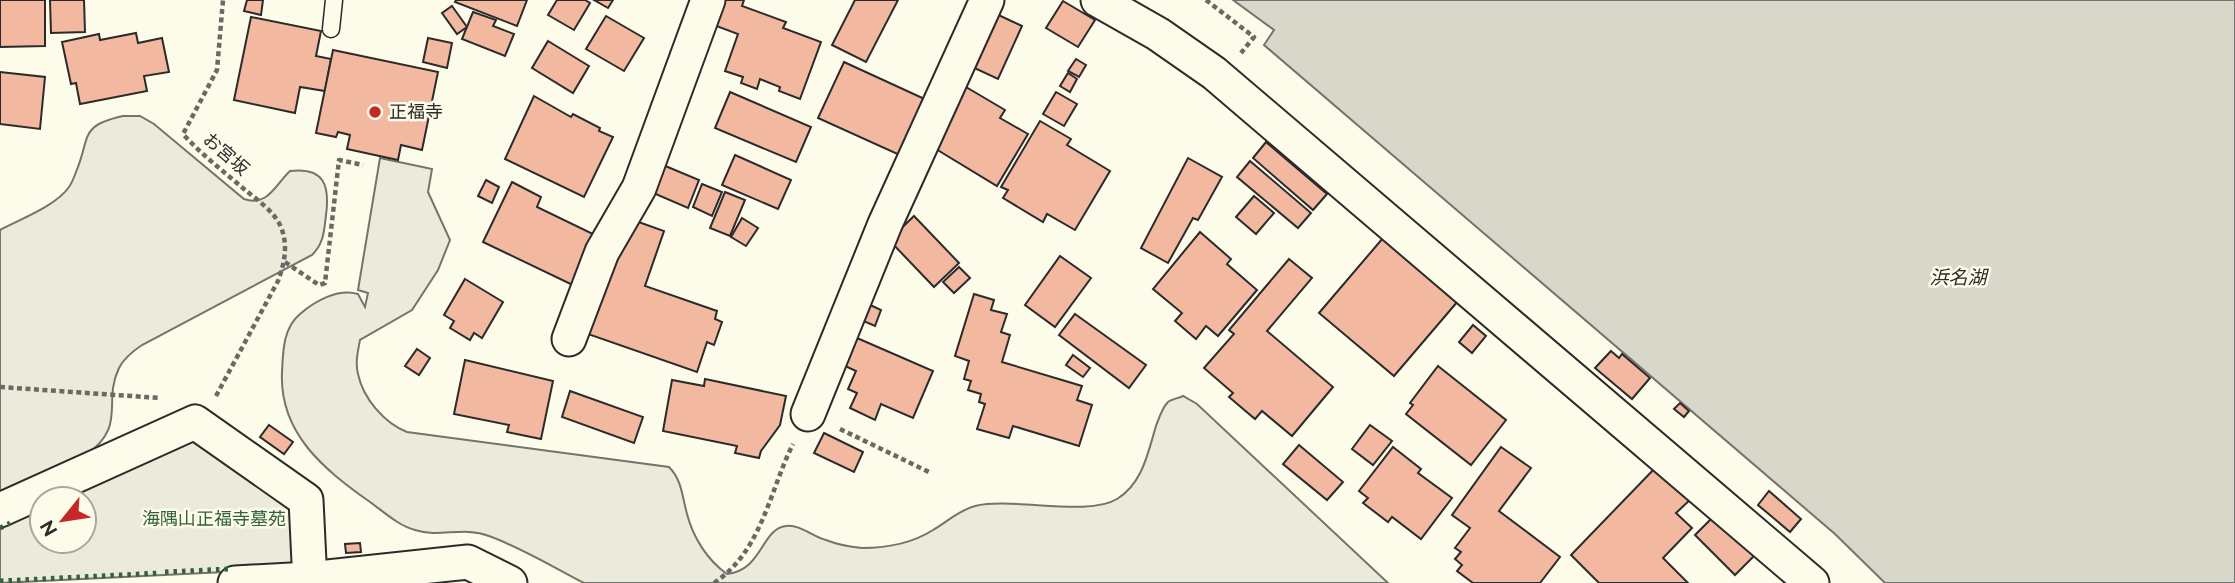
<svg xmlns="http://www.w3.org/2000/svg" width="2235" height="583" font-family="Raleway,'Noto Sans JP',sans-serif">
<rect width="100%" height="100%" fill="#fdfbea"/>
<g fill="#ecebdb" stroke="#74746e" stroke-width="2">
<path d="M123 116H140L154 124 244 199C268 207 275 185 290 171 324 167 330 185 326 215 324 231 324 243 312 255L142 345C133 351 124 358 119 368 102 404 128 425 85 456L0 495V230C20 219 56 206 69 187 72 183 74 177 76 172 91 137 78 126 123 116Z"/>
<path d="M380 158 432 169 428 192 450 240 438 270 412 310 360 340C358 351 355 362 358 374 363 398 384 423 407 432L669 467C682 480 682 496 687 514 693 537 707 560 727 574 763 570 761 529 786 526 800 524 813 537 826 540 836 544 851 547 862 548 888 548 911 544 933 530 947 522 959 510 975 506 1012 497 1088 517 1117 499 1143 483 1148 452 1156 426 1159 418 1162 408 1168 402 1172 399 1179 398 1183 396L1197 404 1388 583H584C553 567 522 548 489 536 463 526 440 538 415 530 399 526 384 512 370 502 325 470 279 434 282 372 283 352 283 328 300 314 315 301 338 288 358 294L365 307 368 293 358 290Z"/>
<path d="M193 438 293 508 295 561 288 569 0 583V525L42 506V541H84V499H57Z"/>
</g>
<path fill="#d8d7c9" stroke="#74746e" stroke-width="2" d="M1233 0H2235V583H1885L1835 534 1264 45 1274 30Z"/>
<g fill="#f2b8a0" stroke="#2b2b2b" stroke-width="2">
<path d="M0 0H45V46L0 47Z"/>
<path d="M50 0H84L85 32 51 33Z"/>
<path d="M247 0H263L261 15 244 11Z"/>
<path d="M456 0H527L517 26 455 2Z"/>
<path d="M557 0H585L590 3 574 30 548 15Z"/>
<path d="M594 0H613L608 8Z"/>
<path d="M720 0H744L742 6 786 22 783 28 821 42 800 99 779 91 780 87 760 79 757 89 741 83 743 77 725 71 738 34 711 24Z"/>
<path d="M855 0H898L866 62 832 45Z"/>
<path d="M1063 1 1095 20 1078 47 1046 28Z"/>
<path d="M452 6 467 27 457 34 442 13Z"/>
<path d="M473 12 496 20 493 26 514 34 505 56 462 39Z"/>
<path d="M992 12 1022 26 998 79 968 65Z"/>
<path d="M606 16 644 38 624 71 586 49Z"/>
<path d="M251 17 321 31 316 56 331 59 325 91 300 87 295 113 234 100Z"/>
<path d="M136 33 138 43 162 38 169 72 144 76 147 91 80 104 76 83 71 84 62 42 99 34 100 40Z"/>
<path d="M428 38 452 43 447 68 423 62Z"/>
<path d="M548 41 589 66 573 93 532 68Z"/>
<path d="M333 50 438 72 422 150 401 145 398 160 347 149 350 135 338 132 336 137 316 133Z"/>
<path d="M1076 59 1086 65 1079 77 1068 71Z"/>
<path d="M844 62 929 101 904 157 818 118Z"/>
<path d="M0 72 45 77 40 129 0 124Z"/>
<path d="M1068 73 1077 79 1070 92 1060 86Z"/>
<path d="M966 87 1005 110 1000 118 1028 134 997 186 931 146Z"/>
<path d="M730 92 811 127 796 162 715 128Z"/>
<path d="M1056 92 1077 104 1064 126 1043 114Z"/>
<path d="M534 96 571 117 573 114 600 128 599 131 613 137 584 197 505 159Z"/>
<path d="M1040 121 1071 139 1067 145 1110 171 1075 230 1047 214 1043 222 1003 198 1008 190 1001 187Z"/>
<path d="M1266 142 1327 194 1313 210 1253 158Z"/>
<path d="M735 155 791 180 778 209 722 185Z"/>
<path d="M1188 158 1222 177 1198 220 1193 218 1168 263 1141 248Z"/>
<path d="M1250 161 1311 213 1298 228 1237 177Z"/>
<path d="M663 165 699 180 688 208 651 192Z"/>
<path d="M486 180 499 187 492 203 478 196Z"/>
<path d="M512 182 541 197 537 207 593 234 579 288 483 242Z"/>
<path d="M702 184 722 192 712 216 693 207Z"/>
<path d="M725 192 745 200 730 236 710 228Z"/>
<path d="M1254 196 1274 213 1256 234 1236 217Z"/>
<path d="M914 216 959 263 934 287 889 240Z"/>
<path d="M742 218 758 228 746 246 731 237Z"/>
<path d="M633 220 664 231 645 286 717 311 715 319 722 322 714 345 707 342 697 372 585 333 599 294 603 296 623 240Z"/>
<path d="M1200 232 1231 259 1227 264 1257 290 1218 336 1206 326 1196 339 1175 321 1182 313 1153 289Z"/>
<path d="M1383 238 1458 301 1394 376 1319 313Z"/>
<path d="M1060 256 1091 278 1055 327 1025 305Z"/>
<path d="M1289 259 1312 278 1267 331 1333 387 1292 436 1262 411 1255 419 1229 397 1233 393 1204 368 1234 334 1229 330Z"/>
<path d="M959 267 970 278 954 293 943 282Z"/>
<path d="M465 279 503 302 482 338 474 333 470 340 450 328 454 321 444 315Z"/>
<path d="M974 294 994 300 991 310 1007 314 1001 332 1010 335 1002 362 1082 386 1077 400 1092 405 1079 446 1013 426 1009 438 977 429 985 404 979 402 981 394 968 390 971 381 964 379 969 361 955 356Z"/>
<path d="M868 304 881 310 875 326 861 320Z"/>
<path d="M1075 314 1146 365 1129 388 1059 335Z"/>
<path d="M1473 325 1486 336 1472 353 1459 342Z"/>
<path d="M857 338 933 371 913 418 881 404 875 420 850 408 857 393 848 389 856 371 845 366Z"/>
<path d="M417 349 430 358 419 375 405 366Z"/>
<path d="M1611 351 1619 358 1622 354 1650 378 1632 399 1595 368Z"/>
<path d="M1073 355 1090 368 1083 377 1066 365Z"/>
<path d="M465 360 553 381 541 439 507 432 509 425 454 414Z"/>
<path d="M1438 366 1506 420 1471 465 1406 414 1413 405 1410 403Z"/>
<path d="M705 379 786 396 780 425 761 451 759 458 735 453 737 446 663 431 672 380 704 386Z"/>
<path d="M570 391 643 417 634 443 562 417Z"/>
<path d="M1680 403 1689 411 1684 417 1674 409Z"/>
<path d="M269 425 293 442 284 454 260 437Z"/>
<path d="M1370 425 1392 441 1373 465 1352 449Z"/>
<path d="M824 433 863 452 854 472 814 453Z"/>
<path d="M1299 445 1343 482 1327 500 1283 464Z"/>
<path d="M1393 447 1421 469 1418 473 1452 498 1421 539 1392 517 1388 522 1363 503 1368 498 1359 491Z"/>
<path d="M1501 447 1531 468 1499 511 1560 557 1540 583H1473L1457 571 1462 565 1455 559 1461 552 1455 548 1470 528 1452 515Z"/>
<path d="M1658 465 1692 498 1676 513 1692 528 1663 558 1688 583H1599L1571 555Z"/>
<path d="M1769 491 1801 519 1790 532 1758 505Z"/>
<path d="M1715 515 1755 555 1735 575 1695 535Z"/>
<path d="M360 543 361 552 346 553 345 544Z"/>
</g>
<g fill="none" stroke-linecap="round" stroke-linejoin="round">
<g stroke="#2b2b2b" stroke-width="19">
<path id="service" d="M331 29 334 0"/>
</g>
<g stroke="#2b2b2b" stroke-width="37">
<g id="minor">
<path d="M1098 0 1158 34 1214 73 1812 583"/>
<path d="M569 339 602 252 639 188 708 0"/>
<path d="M808 414 885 224 987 0"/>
<path d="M0 510 195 422 306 500 310 583"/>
<path d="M235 583 309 579 468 562 510 583"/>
</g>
</g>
<g stroke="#6a6964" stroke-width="4.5" stroke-dasharray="5 3.5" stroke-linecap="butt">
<path d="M1206 0 1254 37 1241 53"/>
<path d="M285 262 319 285 325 283 339 160 363 165"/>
<path d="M0 387 160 398"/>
<path d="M216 396 278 281C285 262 289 242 279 223 271 209 256 199 244 189 223 171 202 155 183 134L217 70 223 0"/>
<path d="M840 429 931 473"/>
<path d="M714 583C762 551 769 492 793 444"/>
</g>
<use href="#service" stroke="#fdfbea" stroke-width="16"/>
<use href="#minor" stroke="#fdfbea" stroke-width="33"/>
<g stroke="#34623c" stroke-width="5" stroke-dasharray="3.5 5" stroke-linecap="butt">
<path d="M0 528 10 523"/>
<path d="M165 572 229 569"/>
<path d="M0 581 160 573"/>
</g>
</g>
<circle fill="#c62828" stroke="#fdfbea" stroke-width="2.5" cx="375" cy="112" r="7"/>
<g text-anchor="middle" stroke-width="5" stroke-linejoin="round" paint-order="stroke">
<g font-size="18" fill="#2b2b2b" stroke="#fdfbea" text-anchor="start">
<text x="389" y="118">正福寺</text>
</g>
<g font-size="18" fill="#2b2b2b" stroke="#fdfbea">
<text transform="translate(226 154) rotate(41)" y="6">お宮坂</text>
</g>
<g font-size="18" fill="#34623c" stroke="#fdfbea">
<text x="214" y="525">海隅山正福寺墓苑</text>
</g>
<g font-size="19" font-style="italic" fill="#2b2b2b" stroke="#fdfbea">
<text x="1958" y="284">浜名湖</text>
</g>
</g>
<g transform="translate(63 520) rotate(240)"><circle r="33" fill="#fdfbea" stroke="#a9a89e" stroke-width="2"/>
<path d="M0-5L12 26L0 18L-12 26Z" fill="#c62828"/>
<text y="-10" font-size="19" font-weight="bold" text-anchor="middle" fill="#2b2b2b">N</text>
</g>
</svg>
